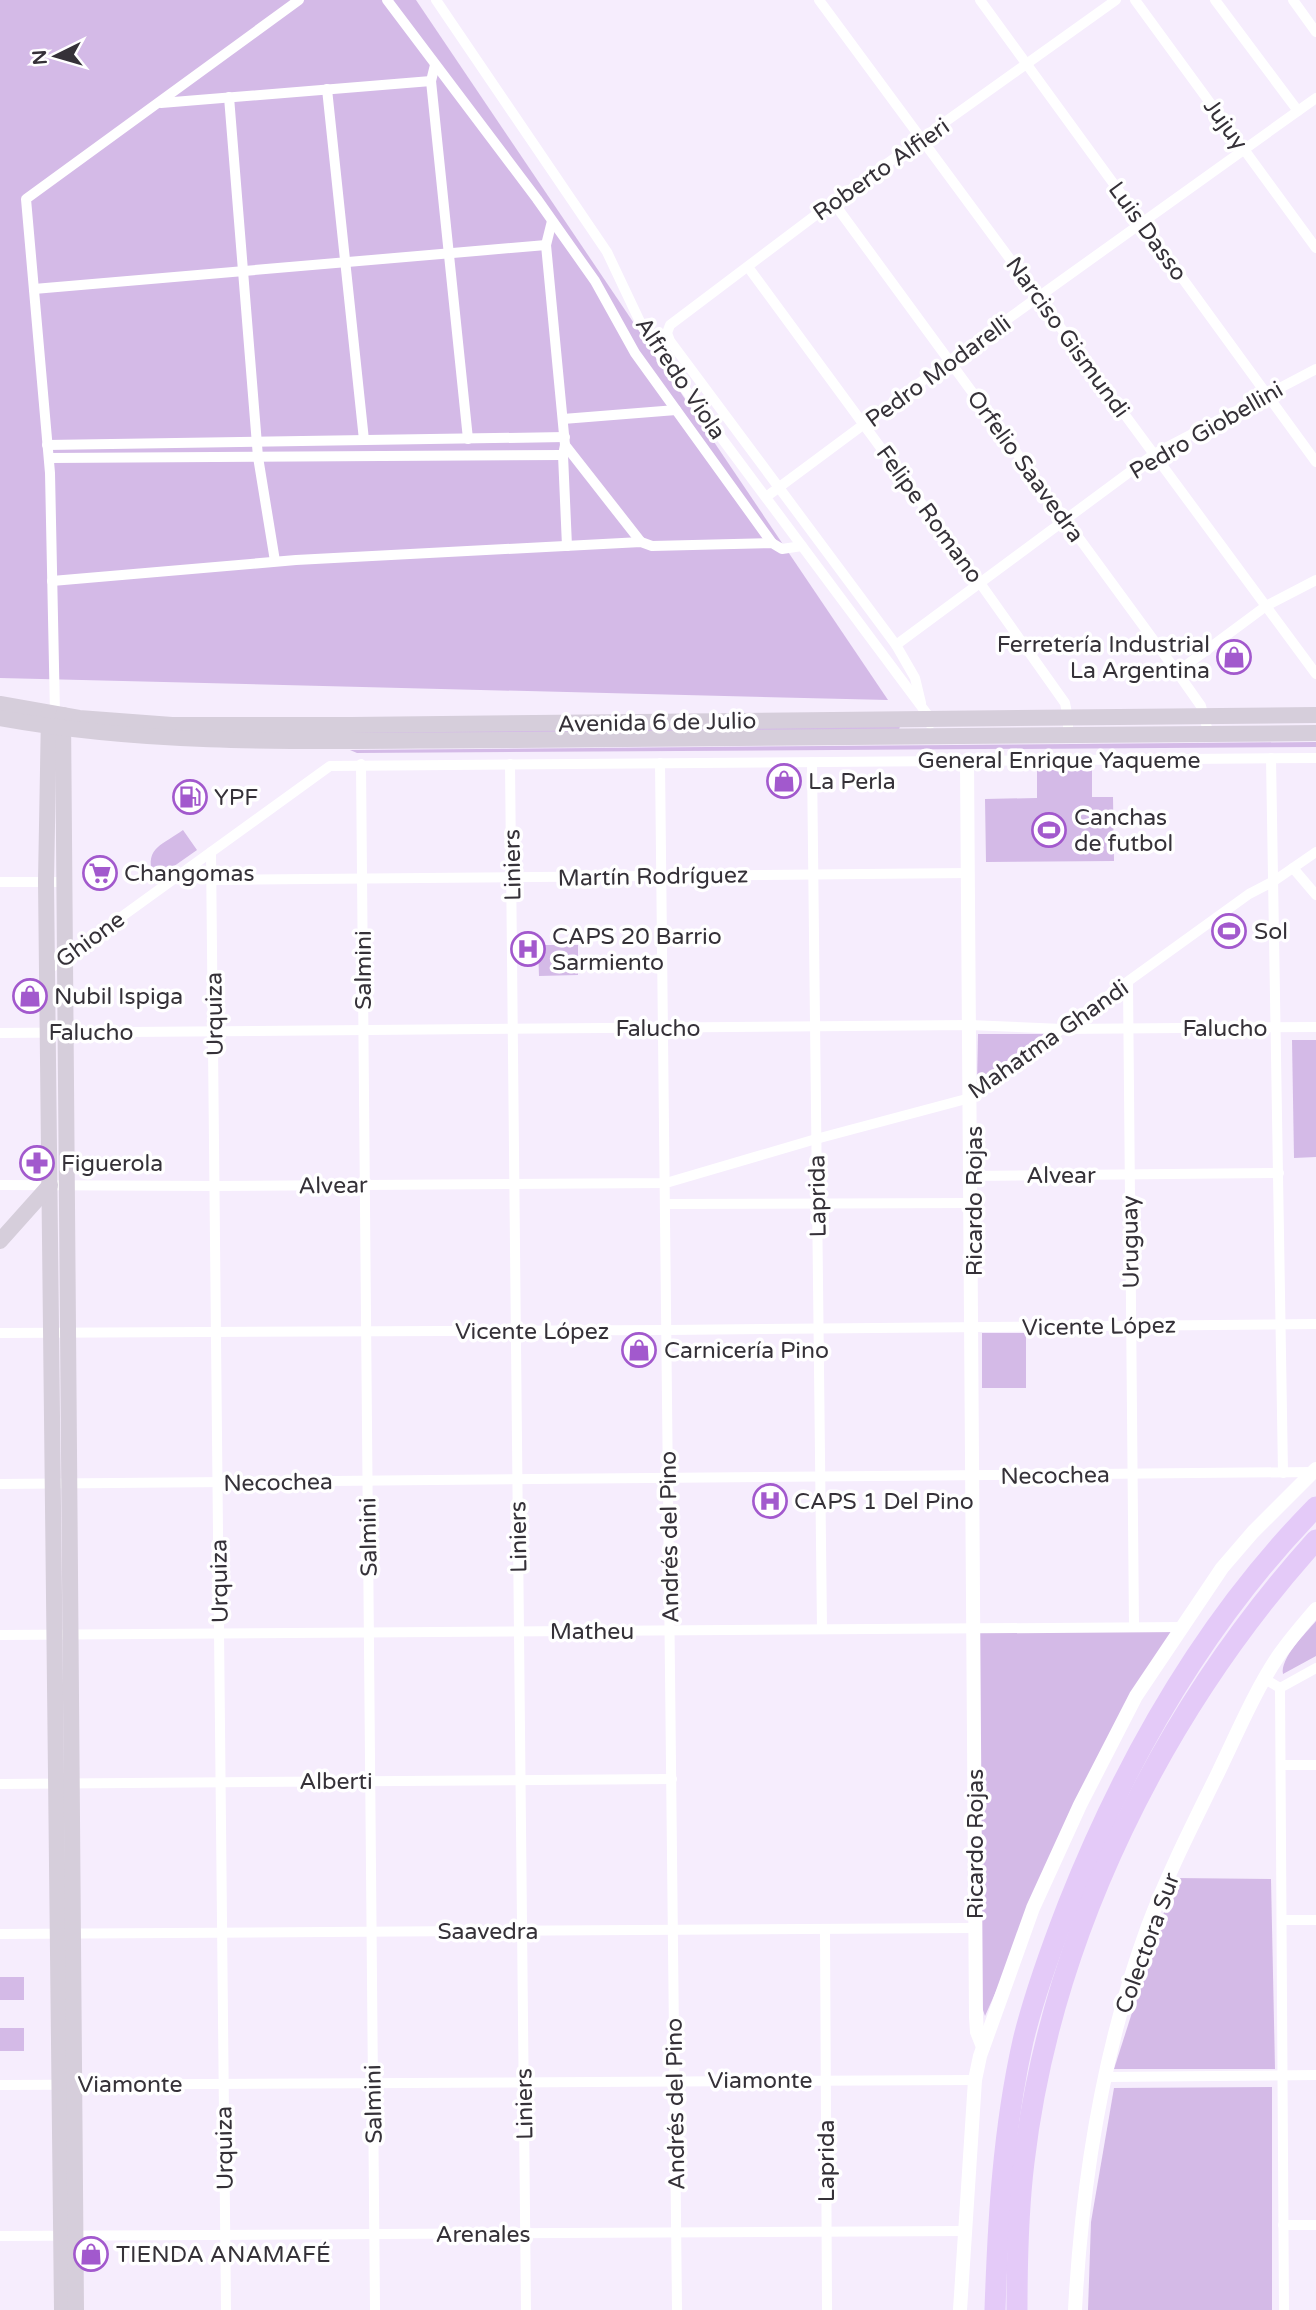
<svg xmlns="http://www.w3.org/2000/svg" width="1316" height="2310" font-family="'Varela Round',sans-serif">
<rect width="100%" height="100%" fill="#f6edfd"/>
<g fill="#d4bae7">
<path d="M0 0H416L888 700 0 678Z"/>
<path d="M900 726 899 730 324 735 143 733Z"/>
<path d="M1316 742V747L357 753 350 750Z"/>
<path d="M1092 769V797H1113L1114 861 986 862 985 799 1037 798V770Z"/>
<path d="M183 830 197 850 160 876 153 874C144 848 164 844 183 830Z"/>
<path d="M538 945H578V975L539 976Z"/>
<path d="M978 1034H1044L977 1084Z"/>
<path d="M1292 1040H1316V1157L1294 1158Z"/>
<rect x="982" y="1333" width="44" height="55"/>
<path d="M1316 1621V1656L1283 1674C1280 1658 1306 1633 1316 1621Z"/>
<path d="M1183 1627 1136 1696 1033 1908 985 2016 982 2007 978 1629Z"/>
<path d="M1175 1878 1271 1879 1275 2069H1114Z"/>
<rect x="0" y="1977" width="24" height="23"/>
<rect x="0" y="2028" width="24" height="23"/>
<path d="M1272 2087V2310H1088L1091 2222 1114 2088Z"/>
</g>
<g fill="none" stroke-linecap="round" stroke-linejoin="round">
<g stroke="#fff" stroke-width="10">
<path d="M387 0 537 199 595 281 635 353 772 543"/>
<path d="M436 0 607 252 642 326 662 358 930 718V724"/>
<path d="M819 0 1316 674"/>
<path d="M980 0 1316 462"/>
<path d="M1135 0 1316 248"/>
<path d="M1215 0 1298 111"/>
<path d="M1293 0 1316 32"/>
<path d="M435 65 431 81 468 439"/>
<path d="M327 89 364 440"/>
<path d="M229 97 258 457 275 561"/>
<path d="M161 103 431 81"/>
<path d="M833 202 1177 672 1201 706 1209 735"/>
<path d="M552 221 546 245 565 445 563 455 567 546"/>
<path d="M748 267 980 583 1065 703 1068 718V735"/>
<path d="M34 289 546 245"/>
<path d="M667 333 670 341 896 645 915 678 921 703"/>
<path d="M653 343 667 333 670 325 833 202 1116 0"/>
<path d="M563 419 676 410"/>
<path d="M47 445 565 437"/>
<path d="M565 445 641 542"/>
<path d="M49 458 563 455"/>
<path d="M766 497 949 361 1316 98"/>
<path d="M52 581 296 560 641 542 652 546 772 543 782 549 802 546"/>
<path d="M896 645 1154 454 1316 369"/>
<path d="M1177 672 1266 606 1316 580"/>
<path d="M55 714 50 473 26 199 299 0"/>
<path d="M1271 758 1283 1473"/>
<path d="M812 762 822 1629"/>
<path d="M660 763 677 2310"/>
<path d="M361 764 375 2310"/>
<path d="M510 764 526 2310"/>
<path d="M211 852 226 2310"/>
<path d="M1293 868 1316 895"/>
<path d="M212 880 968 873"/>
<path d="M0 882H62"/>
<path d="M48 970 330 766 1316 758"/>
<path d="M1128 983 1134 1627"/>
<path d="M0 1033 969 1025 1062 1029 1316 1027"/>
<path d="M970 1176 1279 1173"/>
<path d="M0 1185 214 1186 666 1183 816 1139 970 1098 994 1078 1249 894 1274 881 1316 852"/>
<path d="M666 1204 970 1203"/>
<path d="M0 1333 667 1330 1316 1324"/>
<path d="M0 1484 1313 1472"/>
<path d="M0 1635 1183 1627"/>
<path d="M1265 1679 1280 1688 1284 2310"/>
<path d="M1280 1688 1316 1668"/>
<path d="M1281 1765H1316"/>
<path d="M0 1784 672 1779"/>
<path d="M1282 1920H1316"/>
<path d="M825 1929 827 2310"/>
<path d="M0 1934 975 1928"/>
<path d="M1105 2077 1316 2075"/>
<path d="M0 2085 975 2080"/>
<path d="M1283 2225H1316"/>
<path d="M0 2236 966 2231"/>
</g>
<g stroke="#fff" stroke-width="14">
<path d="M967 761 976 2017 977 2032 983 2047"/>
<path d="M960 2310 975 2080 980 2056 1033 1908 1080 1805 1136 1696 1222 1568 1253 1532 1316 1469"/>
<path d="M1075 2310C1082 2180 1103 2049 1148 1926 1167 1875 1192 1826 1216 1777 1235 1738 1255 1690 1279 1655 1290 1639 1303 1624 1316 1609"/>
</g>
<g stroke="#d6cedb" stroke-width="16">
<path d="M0 704 79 718 172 725H351L1316 715"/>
<path d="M49 713 46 882 62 2310"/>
<path d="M63 715 76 2310"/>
<path d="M0 718C170 749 343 740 515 740 782 740 1049 737 1316 733"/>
<path d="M0 1241 50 1185"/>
</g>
<g stroke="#e4caf8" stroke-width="21">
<path d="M995 2310C998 2220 1003 2130 1023 2041 1034 1995 1051 1949 1068 1905 1126 1759 1205 1620 1316 1507"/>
<path d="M1017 2310C1017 2261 1018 2211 1024 2162 1051 1934 1163 1710 1316 1540"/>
</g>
</g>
<defs>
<g id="shop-ring" transform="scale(1.75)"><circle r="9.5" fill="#fff" stroke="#a259cd" stroke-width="1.5"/><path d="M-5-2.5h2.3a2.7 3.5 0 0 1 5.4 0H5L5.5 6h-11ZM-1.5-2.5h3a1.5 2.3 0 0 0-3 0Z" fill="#a259cd"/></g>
<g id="fuel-ring" transform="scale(1.75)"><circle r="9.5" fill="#fff" stroke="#a259cd" stroke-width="1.5"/><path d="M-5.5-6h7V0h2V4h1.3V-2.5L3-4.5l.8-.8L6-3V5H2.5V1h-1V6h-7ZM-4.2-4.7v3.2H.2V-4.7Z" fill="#a259cd"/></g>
<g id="stadium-ring" transform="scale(1.75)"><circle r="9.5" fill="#fff" stroke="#a259cd" stroke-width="1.5"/><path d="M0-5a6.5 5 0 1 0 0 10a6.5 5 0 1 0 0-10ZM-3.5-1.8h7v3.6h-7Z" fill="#a259cd"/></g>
<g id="supermarket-ring" transform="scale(1.75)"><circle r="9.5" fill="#fff" stroke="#a259cd" stroke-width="1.5"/><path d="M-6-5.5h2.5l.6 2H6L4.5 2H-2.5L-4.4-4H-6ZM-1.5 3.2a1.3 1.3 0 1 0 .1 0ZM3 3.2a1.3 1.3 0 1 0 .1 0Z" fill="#a259cd"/></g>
<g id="hospital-ring" transform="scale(1.75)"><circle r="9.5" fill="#fff" stroke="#a259cd" stroke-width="1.5"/><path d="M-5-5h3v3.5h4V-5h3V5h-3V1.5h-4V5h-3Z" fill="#a259cd"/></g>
<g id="pharmacy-ring" transform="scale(1.75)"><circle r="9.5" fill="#fff" stroke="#a259cd" stroke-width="1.5"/><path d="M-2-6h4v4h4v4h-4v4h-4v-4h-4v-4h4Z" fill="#a259cd"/></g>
</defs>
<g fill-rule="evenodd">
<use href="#shop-ring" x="1234" y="657"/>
<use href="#shop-ring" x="784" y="781"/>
<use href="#fuel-ring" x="190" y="797"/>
<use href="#stadium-ring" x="1049" y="830"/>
<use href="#supermarket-ring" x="100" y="873"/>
<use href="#stadium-ring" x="1229" y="931"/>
<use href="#hospital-ring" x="528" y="949"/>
<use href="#shop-ring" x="30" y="996"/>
<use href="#pharmacy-ring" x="37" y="1163"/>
<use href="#shop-ring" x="639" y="1350"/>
<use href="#hospital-ring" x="770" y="1501"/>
<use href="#shop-ring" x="91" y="2254"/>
</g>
<g text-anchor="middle" stroke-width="7" stroke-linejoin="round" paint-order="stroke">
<g font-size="23" fill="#353138" stroke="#fff">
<text transform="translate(1226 124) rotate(54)" y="8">Jujuy</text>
<text transform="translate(881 169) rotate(-35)" y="8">Roberto Alfieri</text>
<text transform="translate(1148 231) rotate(54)" y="8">Luis Dasso</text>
<text transform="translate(1068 337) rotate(54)" y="8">Narciso Gismundi</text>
<text transform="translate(938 371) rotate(-36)" y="8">Pedro Modarelli</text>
<text transform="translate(681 378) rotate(56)" y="8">Alfredo Viola</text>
<text transform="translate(1206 430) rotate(-30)" y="8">Pedro Giobellini</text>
<text transform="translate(1026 466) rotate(54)" y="8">Orfelio Saavedra</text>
<text transform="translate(930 514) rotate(54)" y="8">Felipe Romano</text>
<text transform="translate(657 722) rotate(-1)" y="8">Avenida 6 de Julio</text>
<text x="1059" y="768">General Enrique Yaqueme</text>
<text transform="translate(512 865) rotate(-91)" y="8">Liniers</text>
<text transform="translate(653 876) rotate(-1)" y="8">Martín Rodríguez</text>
<text transform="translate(90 939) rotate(-36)" y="8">Ghione</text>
<text transform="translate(363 970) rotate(-90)" y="8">Salmini</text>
<text transform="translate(214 1014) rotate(-91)" y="8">Urquiza</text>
<text x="658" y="1036">Falucho</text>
<text x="1225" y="1036">Falucho</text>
<text x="91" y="1040">Falucho</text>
<text transform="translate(1048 1039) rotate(-35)" y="8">Mahatma Ghandi</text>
<text x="1061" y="1183">Alvear</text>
<text transform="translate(333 1185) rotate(-1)" y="8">Alvear</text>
<text transform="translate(817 1196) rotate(-91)" y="8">Laprida</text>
<text transform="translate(974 1201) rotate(-90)" y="8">Ricardo Rojas</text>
<text transform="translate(1130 1242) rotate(-91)" y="8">Uruguay</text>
<text transform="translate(1099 1326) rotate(-1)" y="8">Vicente López</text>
<text x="532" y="1339">Vicente López</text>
<text transform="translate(1055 1475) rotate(-1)" y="8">Necochea</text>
<text transform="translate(278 1482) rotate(-1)" y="8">Necochea</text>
<text transform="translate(368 1537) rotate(-91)" y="8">Salmini</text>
<text transform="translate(518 1537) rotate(-91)" y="8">Liniers</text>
<text transform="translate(669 1537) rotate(-91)" y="8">Andrés del Pino</text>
<text transform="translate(219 1581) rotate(-91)" y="8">Urquiza</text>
<text x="592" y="1639">Matheu</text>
<text x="336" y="1789">Alberti</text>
<text transform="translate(975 1844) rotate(-90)" y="8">Ricardo Rojas</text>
<text x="488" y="1939">Saavedra</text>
<text transform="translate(1147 1943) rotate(-70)" y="8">Colectora Sur</text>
<text x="760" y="2088">Viamonte</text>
<text x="130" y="2092">Viamonte</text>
<text transform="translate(373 2104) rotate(-91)" y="8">Salmini</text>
<text transform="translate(524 2104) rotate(-91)" y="8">Liniers</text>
<text transform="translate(675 2104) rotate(-91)" y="8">Andrés del Pino</text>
<text transform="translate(224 2148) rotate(-91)" y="8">Urquiza</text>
<text transform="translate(826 2161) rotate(-90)" y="8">Laprida</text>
<text x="483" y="2242">Arenales</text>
</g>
<g font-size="23" fill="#353138" stroke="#fff" text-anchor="start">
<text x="1210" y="652" text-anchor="end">Ferretería Industrial<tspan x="1210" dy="26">La Argentina</tspan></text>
<text x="808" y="789">La Perla</text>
<text x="214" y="805">YPF</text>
<text x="1074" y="825">Canchas<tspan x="1074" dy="26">de futbol</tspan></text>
<text x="124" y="881">Changomas</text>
<text x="1254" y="939">Sol</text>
<text x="552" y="944">CAPS 20 Barrio<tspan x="552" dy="26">Sarmiento</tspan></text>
<text x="54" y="1004">Nubil Ispiga</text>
<text x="61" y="1171">Figuerola</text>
<text x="664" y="1358">Carnicería Pino</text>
<text x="794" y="1509">CAPS 1 Del Pino</text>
<text x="116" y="2262">TIENDA ANAMAFÉ</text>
</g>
</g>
<g transform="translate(56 56) rotate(265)" stroke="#ffffff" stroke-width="5" paint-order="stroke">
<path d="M0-5L12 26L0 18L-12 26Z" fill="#353138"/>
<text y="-10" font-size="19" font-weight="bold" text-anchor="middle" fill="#353138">N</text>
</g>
</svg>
